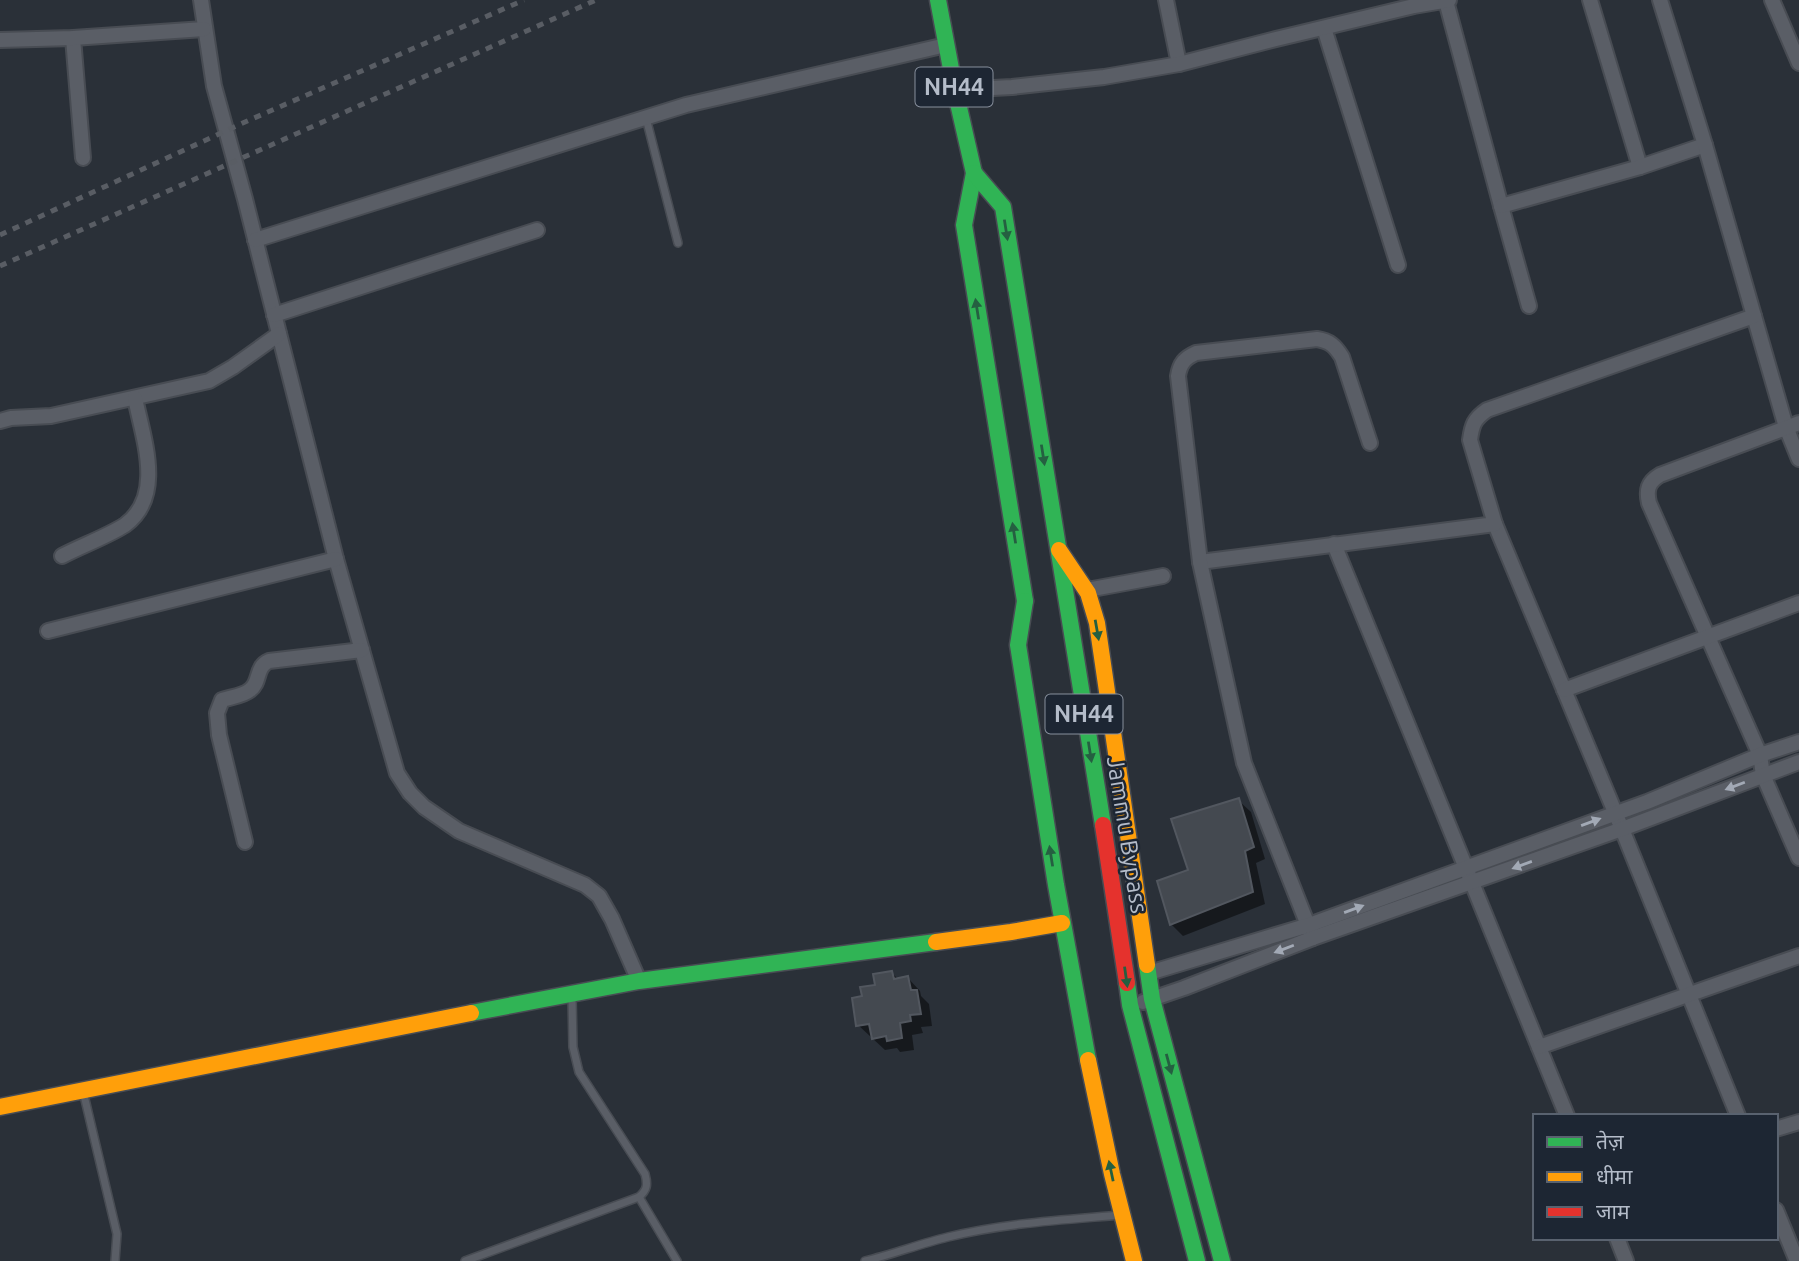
<svg xmlns="http://www.w3.org/2000/svg" width="1799" height="1261" font-family="Ubuntu,'Noto Sans Devanagari',sans-serif">
<rect width="100%" height="100%" fill="#2a3038"/>
<g fill="#0007">
<path d="M1238 800 1251 812 1265 859 1256 863 1265 904 1183 936 1171 924 1190 871Z"/>
<path d="M892 973 899 980 908 978 920 991 921 996 929 1004 932 1026 921 1027 923 1033 912 1035 914 1050 900 1052 897 1048 885 1050 858 1025 864 998Z"/>
</g>
<g fill="#444950" stroke="#52575f" stroke-width="2">
<path d="M1239 798 1254 847 1245 851 1253 892 1170 925 1157 881 1188 870 1171 819Z"/>
<path d="M892 971 894 979 908 976 911 990H917L921 1014 910 1015 911 1021 900 1023 902 1038 887 1041 886 1036 872 1039 869 1024 856 1026 852 998 862 996 860 987 875 985 873 974Z"/>
</g>
<g fill="none" stroke-linecap="round" stroke-linejoin="round">
<g stroke="#484c53" stroke-width="10">
<g id="lane">
<path d="M646 118 678 243"/>
<path d="M83 1091 117 1234 115 1261"/>
<path d="M639 1197 677 1261"/>
<path d="M465 1261 639 1197C647 1190 648 1185 645 1174L579 1072 573 1047 572 997"/>
<path d="M865 1261C893 1254 920 1244 948 1237 1005 1223 1062 1220 1120 1215"/>
</g>
</g>
<g stroke="#484c53" stroke-width="18">
<g id="street">
<path d="M201 0 214 86 245 199 336 559 397 773 410 793 424 807 459 831 585 885 599 896 612 919 639 981"/>
<path d="M1166 0 1179 64"/>
<path d="M1590 0 1640 167"/>
<path d="M1772 0 1799 63"/>
<path d="M1446 1 1501 206 1529 306"/>
<path d="M1324 28 1398 265"/>
<path d="M73 38 83 158"/>
<path d="M0 40 73 38 204 29"/>
<path d="M955 90 1012 87 1104 77 1179 64 1276 39 1414 6 1449 0"/>
<path d="M1501 206 1640 167 1705 145"/>
<path d="M255 240 686 105 946 45"/>
<path d="M274 315 537 230"/>
<path d="M1754 316 1786 427 1799 459"/>
<path d="M0 421 11 418 51 416 209 381 233 367 279 334"/>
<path d="M1799 423 1660 475C1648 482 1646 490 1649 503L1760 755 1763 775 1799 858"/>
<path d="M1495 524 1622 829 1738 1116"/>
<path d="M1334 544 1567 1116"/>
<path d="M62 556C81 546 108 536 125 525 165 496 143 438 135 398"/>
<path d="M1200 562 1495 524 1470 440C1472 425 1474 419 1487 410L1754 316 1705 145 1660 0"/>
<path d="M1087 590 1163 576"/>
<path d="M48 631 336 559"/>
<path d="M1564 690 1799 603"/>
<path d="M245 842 219 735 217 713 222 700C231 697 243 696 250 690 261 682 255 667 269 661L362 650"/>
<path d="M1313 938 1244 763 1200 562 1178 376C1180 363 1185 358 1196 353L1317 339C1330 341 1335 346 1342 357L1370 443"/>
<path d="M1149 973 1309 925 1647 802 1760 755 1799 742"/>
<path d="M1143 1002 1184 988 1313 938 1622 829 1799 762"/>
<path d="M1539 1047 1799 956"/>
<path d="M1776 1129 1799 1122"/>
<path d="M1776 1210 1797 1261"/>
<path d="M1617 1238 1626 1261"/>
</g>
</g>
<g stroke="#484c53" stroke-width="19">
<g id="fast">
<path d="M938 0 955 90 974 173 964 225 1025 601"/>
<path d="M974 173 1003 207 1103 825"/>
<path d="M1025 601 1018 645 1056 885 1088 1060"/>
<path d="M1147 965 1152 999 1222 1261"/>
<path d="M1127 983 1130 1005 1197 1261"/>
<path d="M471 1013 639 981 936 942"/>
</g>
</g>
<g stroke="#484c53" stroke-width="19">
<g id="slow">
<path d="M1059 550 1088 593 1097 623 1147 965"/>
<path d="M936 942 1011 932 1062 923"/>
<path d="M1088 1060 1112 1174 1134 1261"/>
<path d="M0 1107 471 1013"/>
</g>
</g>
<g stroke="#484c53" stroke-width="19">
<path id="jam" d="M1103 825 1127 983"/>
</g>
<use href="#lane" stroke="#5a5e66" stroke-width="7"/>
<use href="#street" stroke="#5a5e66" stroke-width="14"/>
<use href="#fast" stroke="#30b455" stroke-width="16"/>
<use href="#slow" stroke="#ff9f0a" stroke-width="16"/>
<use href="#jam" stroke="#e5322d" stroke-width="16"/>
<g stroke="#595d64" stroke-width="5" stroke-dasharray="7 7" stroke-linecap="butt">
<path d="M0 235 245 122 524 0"/>
<path d="M0 266 596 0"/>
</g>
</g>
<defs><path id="oneway-solid" d="M-6-.8H1V-3.2L6.5 0L1 3.2V.8H-6Z" transform="scale(1.75)"/></defs>
<g fill="#255f41">
<use href="#oneway-solid" transform="translate(1006 230) rotate(81)"/>
<use href="#oneway-solid" transform="translate(977 309) rotate(-99)"/>
<use href="#oneway-solid" transform="translate(1043 455) rotate(81)"/>
<use href="#oneway-solid" transform="translate(1014 533) rotate(-99)"/>
<use href="#oneway-solid" transform="translate(1097 630) rotate(80)"/>
<use href="#oneway-solid" transform="translate(1090 752) rotate(81)"/>
<use href="#oneway-solid" transform="translate(1051 856) rotate(-99)"/>
<use href="#oneway-solid" transform="translate(1126 977) rotate(82)"/>
<use href="#oneway-solid" transform="translate(1169 1064) rotate(75)"/>
<use href="#oneway-solid" transform="translate(1111 1171) rotate(-102)"/>
</g>
<g fill="#a2a9b5">
<use href="#oneway-solid" transform="translate(1735 786) rotate(159)"/>
<use href="#oneway-solid" transform="translate(1591 822) rotate(-20)"/>
<use href="#oneway-solid" transform="translate(1522 865) rotate(160)"/>
<use href="#oneway-solid" transform="translate(1354 909) rotate(-20)"/>
<use href="#oneway-solid" transform="translate(1284 949) rotate(159)"/>
</g>
<g text-anchor="middle" stroke-width="5" stroke-linejoin="round" paint-order="stroke">
<g fill="#1d2633" stroke="#878f9c" stroke-width="2">
<rect x="915.5" y="67.5" width="77" height="39" rx="5"/>
<rect x="1045.5" y="694.5" width="77" height="39" rx="5"/>
</g>
<g font-size="23" font-weight="bold" fill="#b4bcc9">
<text x="954" y="95">NH44</text>
<text x="1084" y="722">NH44</text>
</g>
<g font-size="24" fill="#b4bcc9" stroke="#1d2633">
<text transform="translate(1127 835) rotate(81)" y="8">Jammu Bypass</text>
</g>
</g>
<rect x="1533" y="1114" width="245" height="126" fill="#1d2633" stroke="#59626f" stroke-width="2"/>
<rect x="1547" y="1137" width="35" height="10" fill="#30b455" stroke="#59626f" stroke-width="2"/>
<text x="1596" y="1149" font-size="21" fill="#b4bcc9">तेज़</text>
<rect x="1547" y="1172" width="35" height="10" fill="#ff9f0a" stroke="#59626f" stroke-width="2"/>
<text x="1596" y="1184" font-size="21" fill="#b4bcc9">धीमा</text>
<rect x="1547" y="1207" width="35" height="10" fill="#e5322d" stroke="#59626f" stroke-width="2"/>
<text x="1596" y="1219" font-size="21" fill="#b4bcc9">जाम</text>
</svg>
